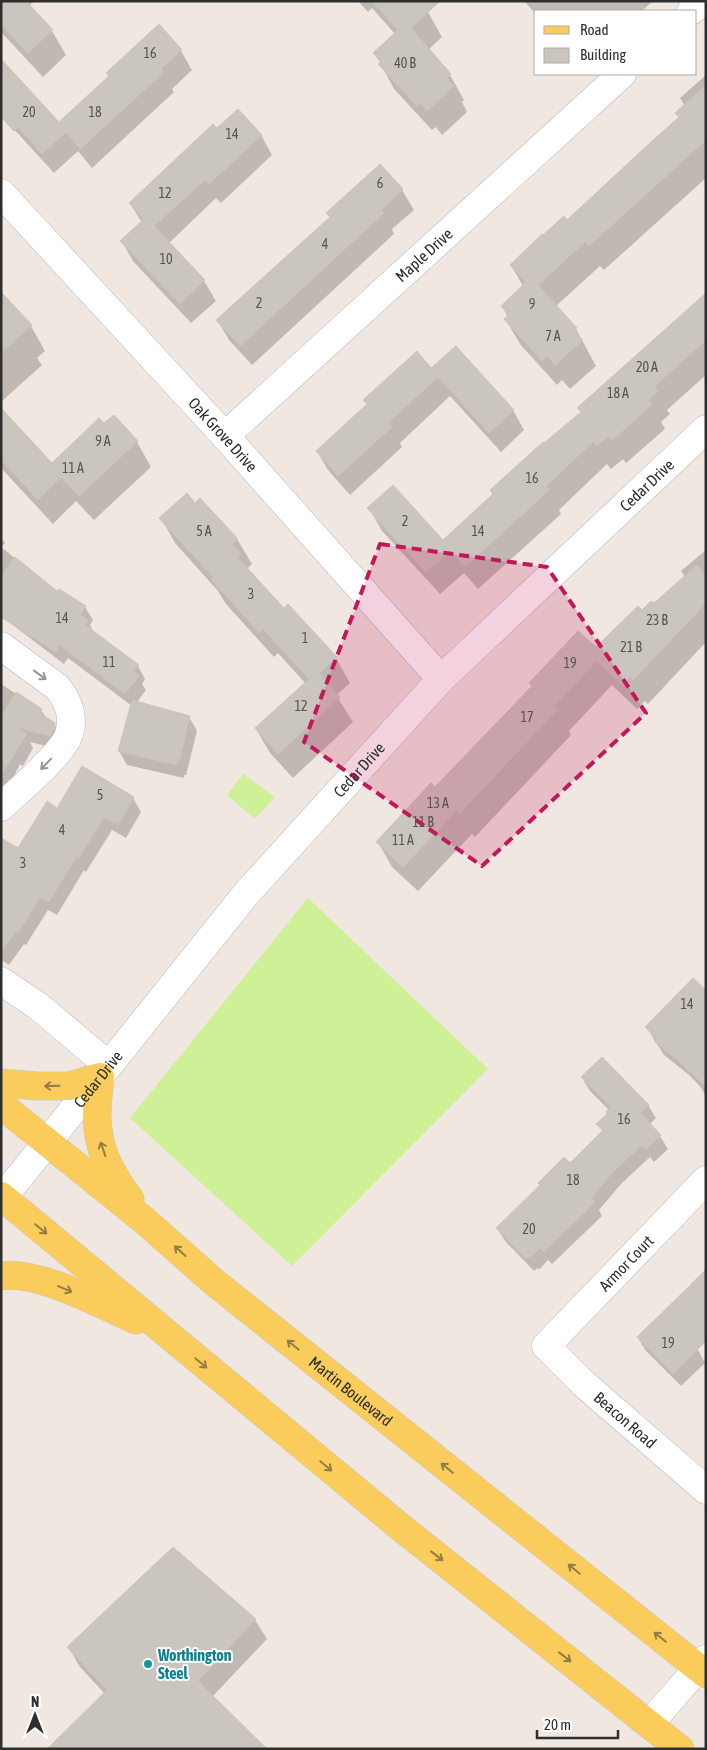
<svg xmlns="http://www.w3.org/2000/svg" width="707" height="1750" font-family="'Asap Condensed',sans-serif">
<rect width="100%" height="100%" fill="#f0e8e0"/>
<g fill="#cef096">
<path d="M243 774 275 797 255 819 227 795Z"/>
<path d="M308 898 488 1069 292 1266 130 1118Z"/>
</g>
<g fill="#0003">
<path d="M1 1H34L29 6 52 31 66 55 43 77 1 32Z"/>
<path d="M358 1H417L428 12 442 37 428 50 450 75 464 100 462 102 467 112 442 135 436 127 432 130 394 89 375 53 395 34 372 8 368 12Z"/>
<path d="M524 1H653L642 11H536V14Z"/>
<path d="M181 51 192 70 172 89 174 92 92 168 78 151 54 173 1 115 59 124Z"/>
<path d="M706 75V178L604 270 600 266 556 306 576 329 596 366 570 389 562 380 557 385 520 344 506 320 508 317 502 306 523 286 511 265 543 237 567 221 679 118 677 113 685 106 680 98Z"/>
<path d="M217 130 261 135 272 155 221 203 216 198 169 243 204 281 216 301 191 323 133 261 122 242 142 223 130 203Z"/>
<path d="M380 166 402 190 414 210 392 229 394 234 252 365 229 340 218 321 330 218 327 213Z"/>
<path d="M706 294V375L667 410 670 414 661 422 665 429 626 463 623 459 611 469 607 464 559 510 561 514 478 589 464 573 440 594 382 531 369 508 443 542 544 445 582 413 579 409Z"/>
<path d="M7 300 31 326 45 351 37 358 42 365 1 402V306Z"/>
<path d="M431 369 513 410 524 430 501 452 450 396 400 443 402 447 350 495 328 470 317 451 367 405 364 400Z"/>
<path d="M1 410 52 465 104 425 137 442 151 467 94 520 76 501 53 524 1 468Z"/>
<path d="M195 505 237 539 252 564 248 568 251 574 284 610 336 658 350 683 336 695 353 722 293 778 270 753 256 729 306 684 278 653 274 657 226 604 218 591 175 543 161 518Z"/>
<path d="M1 537 5 543 1 547Z"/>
<path d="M1 547 58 593 85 607 93 620 90 625 94 633 138 666 145 679 142 684 146 690 137 702 189 717 197 731 186 775H184V778L127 765 119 751 132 706 68 658 64 664 1 616Z"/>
<path d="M706 550V642L648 704 645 701 637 709 612 685 569 731 571 735 475 837 472 834 418 891 392 867 378 842 435 789 532 687 530 683 596 649 642 612 654 605 685 577 681 571Z"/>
<path d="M1 684 41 710 47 719 54 724 62 738 58 749 30 742 33 748 23 766 20 764 7 791 1 788Z"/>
<path d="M82 768 133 798 141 812 126 838 112 830 86 872 84 870 57 915 48 910 26 945 24 944 9 965 1 960V855L18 849 58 810Z"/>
<path d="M706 992V1096L699 1085 689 1075 664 1055 647 1028Z"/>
<path d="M582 1078 648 1105 656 1118 649 1125 660 1136 668 1149 654 1162 650 1157 621 1184 599 1210 602 1216 552 1264 548 1260 539 1270 538 1268 534 1271 505 1241 497 1228 570 1165 603 1132 598 1124 608 1114 609 1110 590 1091Z"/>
<path d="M706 1269V1340L697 1348 705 1363 681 1386 646 1351 638 1338 692 1285 691 1284Z"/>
<path d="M255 1620 267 1639 212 1697 105 1694 80 1667 69 1648Z"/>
</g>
<g fill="#cbc5bf" stroke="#ccc4b9">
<path d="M1 1H26L53 30 28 53 1 25Z"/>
<path d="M372 1H440L411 28 451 74 447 78 454 86 427 111 421 103 417 106 378 64 381 62 373 53 398 30Z"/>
<path d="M159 24 182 50 161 69 164 72 80 149 66 132 42 154 18 127 14 131 1 117V59L59 122 109 76 106 73Z"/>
<path d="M706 85V140L589 246 585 242 538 285 577 328 574 331 583 340 555 365 547 356 542 361 504 319 509 315 501 306 526 282 510 265 542 234 543 235 564 216 567 220 650 143 679 117 675 113Z"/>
<path d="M238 109 262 135 209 184 205 180 154 226 205 280 180 304 120 241 144 219 129 203 213 124 217 128Z"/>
<path d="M380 164 403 189 381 210 384 213 240 346 216 320 330 217 326 213Z"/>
<path d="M1 292 32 325 1 353Z"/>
<path d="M706 293V340L654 387 658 391 648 400 652 405 612 440 609 436 597 446 593 442 546 486 549 490 465 567 450 551 426 572 367 508 393 485 443 540 493 494 490 490 543 442 544 443 581 412 577 408Z"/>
<path d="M456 346 514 410 489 433 438 377 388 423 392 427 338 476 316 451 367 404 363 400 417 351 431 368Z"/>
<path d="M1 408 52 463 99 418 104 423 114 415 138 441 79 496 61 477 38 500 1 460Z"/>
<path d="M187 493 195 503 200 498 238 539 232 544 241 554 237 557 284 608 288 604 337 657 319 673 340 697 278 754 255 728 309 679 263 629 259 633 211 579 213 577 159 518Z"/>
<path d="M15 557 57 591 59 589 86 606 80 615 88 620 85 625 139 665 133 672 139 676 125 694 60 645 56 652 1 617V576Z"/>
<path d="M697 565 706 576V603L633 680 630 677 622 685 597 661 554 706 558 709 460 813 457 810 403 867 376 842 431 783 435 787 532 686 529 683 578 631 596 647 638 606 642 610 651 601 654 603Z"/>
<path d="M16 692 42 709 40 713 55 723V727L51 736 15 727 27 734 1 775V716Z"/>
<path d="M132 700 190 716 179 762H177L176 765 118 751Z"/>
<path d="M82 766 134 797 118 825 104 817 78 859 76 857 49 902 40 897 18 933 16 931 1 952V838L18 848 47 801 57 808Z"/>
<path d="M693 978 706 990V1087L679 1061 654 1041 656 1038 645 1027Z"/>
<path d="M602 1057 649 1105 640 1113 661 1135 646 1149 642 1145 614 1171 591 1198 595 1202 544 1252 540 1248 531 1257 529 1256 526 1259 496 1228 540 1185 538 1183 564 1157 570 1163 603 1130 596 1124 607 1114 606 1112 611 1107 581 1077Z"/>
<path d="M706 1270V1341L673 1374 637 1337Z"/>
<path d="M173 1547 256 1619 198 1681 267 1749H47L107 1690 67 1647Z"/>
</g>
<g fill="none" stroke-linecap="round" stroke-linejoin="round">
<g stroke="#b4b7c2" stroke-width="29">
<g id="minor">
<path d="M691 11 702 2"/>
<path id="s1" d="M1 193 225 436 441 679"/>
<path id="s2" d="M225 436 622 74"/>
<path d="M1 646 57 687C69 701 75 719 68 737 59 757 18 791 1 807"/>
<path d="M1 981 38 1006 108 1065"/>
<path id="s3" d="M706 1180 546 1346 584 1384 706 1490"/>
<path id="s4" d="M1 1200 246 894 441 679 706 429"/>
<path d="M649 1724 706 1659"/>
</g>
</g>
<g stroke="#c9c9c9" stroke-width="29">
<g id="major">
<path d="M1 1083 36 1086H69L100 1077C98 1096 95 1117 99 1136 103 1159 116 1181 130 1199"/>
<path id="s5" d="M1 1105 145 1221 214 1282 706 1674"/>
<path d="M1 1196 399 1526 680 1749"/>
<path d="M1 1276C38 1270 102 1305 136 1320"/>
</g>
</g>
<use href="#minor" stroke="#fff" stroke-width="28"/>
<use href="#major" stroke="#f9cc5c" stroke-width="28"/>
</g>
<defs><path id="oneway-shaft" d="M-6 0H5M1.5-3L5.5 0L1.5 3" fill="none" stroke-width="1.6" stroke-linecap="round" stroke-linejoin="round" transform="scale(1.25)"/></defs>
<g stroke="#969696">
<use href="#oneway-shaft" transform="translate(40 675) rotate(36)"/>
<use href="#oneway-shaft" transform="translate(46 764) rotate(134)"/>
</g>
<g stroke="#947d45">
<use href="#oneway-shaft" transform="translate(52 1086) rotate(179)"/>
<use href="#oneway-shaft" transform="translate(103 1149) rotate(-109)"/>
<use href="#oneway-shaft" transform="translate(41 1229) rotate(40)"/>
<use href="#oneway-shaft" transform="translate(180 1251) rotate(-138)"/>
<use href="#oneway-shaft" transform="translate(65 1289) rotate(23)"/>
<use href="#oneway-shaft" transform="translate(293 1345) rotate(-141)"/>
<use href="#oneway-shaft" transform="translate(201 1363) rotate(40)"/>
<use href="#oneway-shaft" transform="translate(326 1466) rotate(40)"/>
<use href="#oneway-shaft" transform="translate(447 1468) rotate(-141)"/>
<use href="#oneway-shaft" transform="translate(437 1556) rotate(38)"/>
<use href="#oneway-shaft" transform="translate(574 1569) rotate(-141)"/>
<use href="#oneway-shaft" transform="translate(660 1637) rotate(-141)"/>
<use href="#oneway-shaft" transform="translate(565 1657) rotate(38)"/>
</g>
<path fill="#c2185b" fill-opacity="0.2" stroke="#c2185b" stroke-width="4" stroke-dasharray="10 6" stroke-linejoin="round" d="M380 544 547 567 646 713 482 866 304 742Z"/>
<circle fill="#0f9aa8" stroke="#fff" stroke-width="2" cx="148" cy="1664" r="5"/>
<g text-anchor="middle" stroke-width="4" stroke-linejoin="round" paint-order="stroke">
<g font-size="14" fill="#555452">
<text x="150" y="58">16</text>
<text x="405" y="68">40 B</text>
<text x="29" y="117">20</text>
<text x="95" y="117">18</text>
<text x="232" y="139">14</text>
<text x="380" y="188">6</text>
<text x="165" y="198">12</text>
<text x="325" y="249">4</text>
<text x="166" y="264">10</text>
<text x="259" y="308">2</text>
<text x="532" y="309">9</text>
<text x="553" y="341">7 A</text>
<text x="647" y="372">20 A</text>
<text x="618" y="398">18 A</text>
<text x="103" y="446">9 A</text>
<text x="73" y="473">11 A</text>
<text x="532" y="483">16</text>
<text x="405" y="526">2</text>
<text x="204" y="536">5 A</text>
<text x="478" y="536">14</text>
<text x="251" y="599">3</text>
<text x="62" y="623">14</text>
<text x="657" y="625">23 B</text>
<text x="305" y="643">1</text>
<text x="631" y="652">21 B</text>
<text x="109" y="667">11</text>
<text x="570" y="668">19</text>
<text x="301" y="711">12</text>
<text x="527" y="722">17</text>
<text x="100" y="800">5</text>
<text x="438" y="808">13 A</text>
<text x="423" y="827">11 B</text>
<text x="62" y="835">4</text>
<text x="403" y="845">11 A</text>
<text x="23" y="868">3</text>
<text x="687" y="1009">14</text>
<text x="624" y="1124">16</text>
<text x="573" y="1185">18</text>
<text x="529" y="1234">20</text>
<text x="668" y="1348">19</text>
</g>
<g font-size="16" fill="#2e2e2e" stroke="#fff">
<text dy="6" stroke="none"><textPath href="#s2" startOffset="269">Maple Drive</textPath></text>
<text dy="6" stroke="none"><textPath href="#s1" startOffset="328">Oak Grove Drive</textPath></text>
<text dy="6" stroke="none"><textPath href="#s4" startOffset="965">Cedar Drive</textPath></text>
<text dy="6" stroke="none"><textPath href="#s4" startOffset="560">Cedar Drive</textPath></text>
<text dy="6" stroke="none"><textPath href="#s4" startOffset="155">Cedar Drive</textPath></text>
<text transform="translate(626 1263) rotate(-46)" y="6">Armor Court</text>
<text dy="6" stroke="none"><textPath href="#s5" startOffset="452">Martin Boulevard</textPath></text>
<text dy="6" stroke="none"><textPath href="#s3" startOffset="339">Beacon Road</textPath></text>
</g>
<g font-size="16" font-weight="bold" fill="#0d838f" stroke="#fff" text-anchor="start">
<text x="158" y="1661">Worthington<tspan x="158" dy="18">Steel</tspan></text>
</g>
</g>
<rect width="707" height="1750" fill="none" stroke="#2e2e2e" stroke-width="5"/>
<rect x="534" y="10" width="162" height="65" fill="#ffffff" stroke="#ababab"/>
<rect x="544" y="26" width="25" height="8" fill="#f9cc5c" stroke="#ababab"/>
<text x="580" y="35" font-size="15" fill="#2e2e2e">Road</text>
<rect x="544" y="48" width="25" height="15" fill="#cbc5bf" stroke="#ababab"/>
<text x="580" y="60" font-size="15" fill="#2e2e2e">Building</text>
<g transform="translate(35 1715)" stroke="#ffffff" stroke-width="4" paint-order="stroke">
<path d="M0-4L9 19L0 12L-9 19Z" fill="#2e2e2e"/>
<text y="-8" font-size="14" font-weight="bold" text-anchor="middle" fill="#2e2e2e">N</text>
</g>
<path d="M537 1730v8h81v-8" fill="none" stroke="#2e2e2e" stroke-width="2.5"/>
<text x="544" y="1730" font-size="15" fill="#2e2e2e" stroke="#ffffff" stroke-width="4" paint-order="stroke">20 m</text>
</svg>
